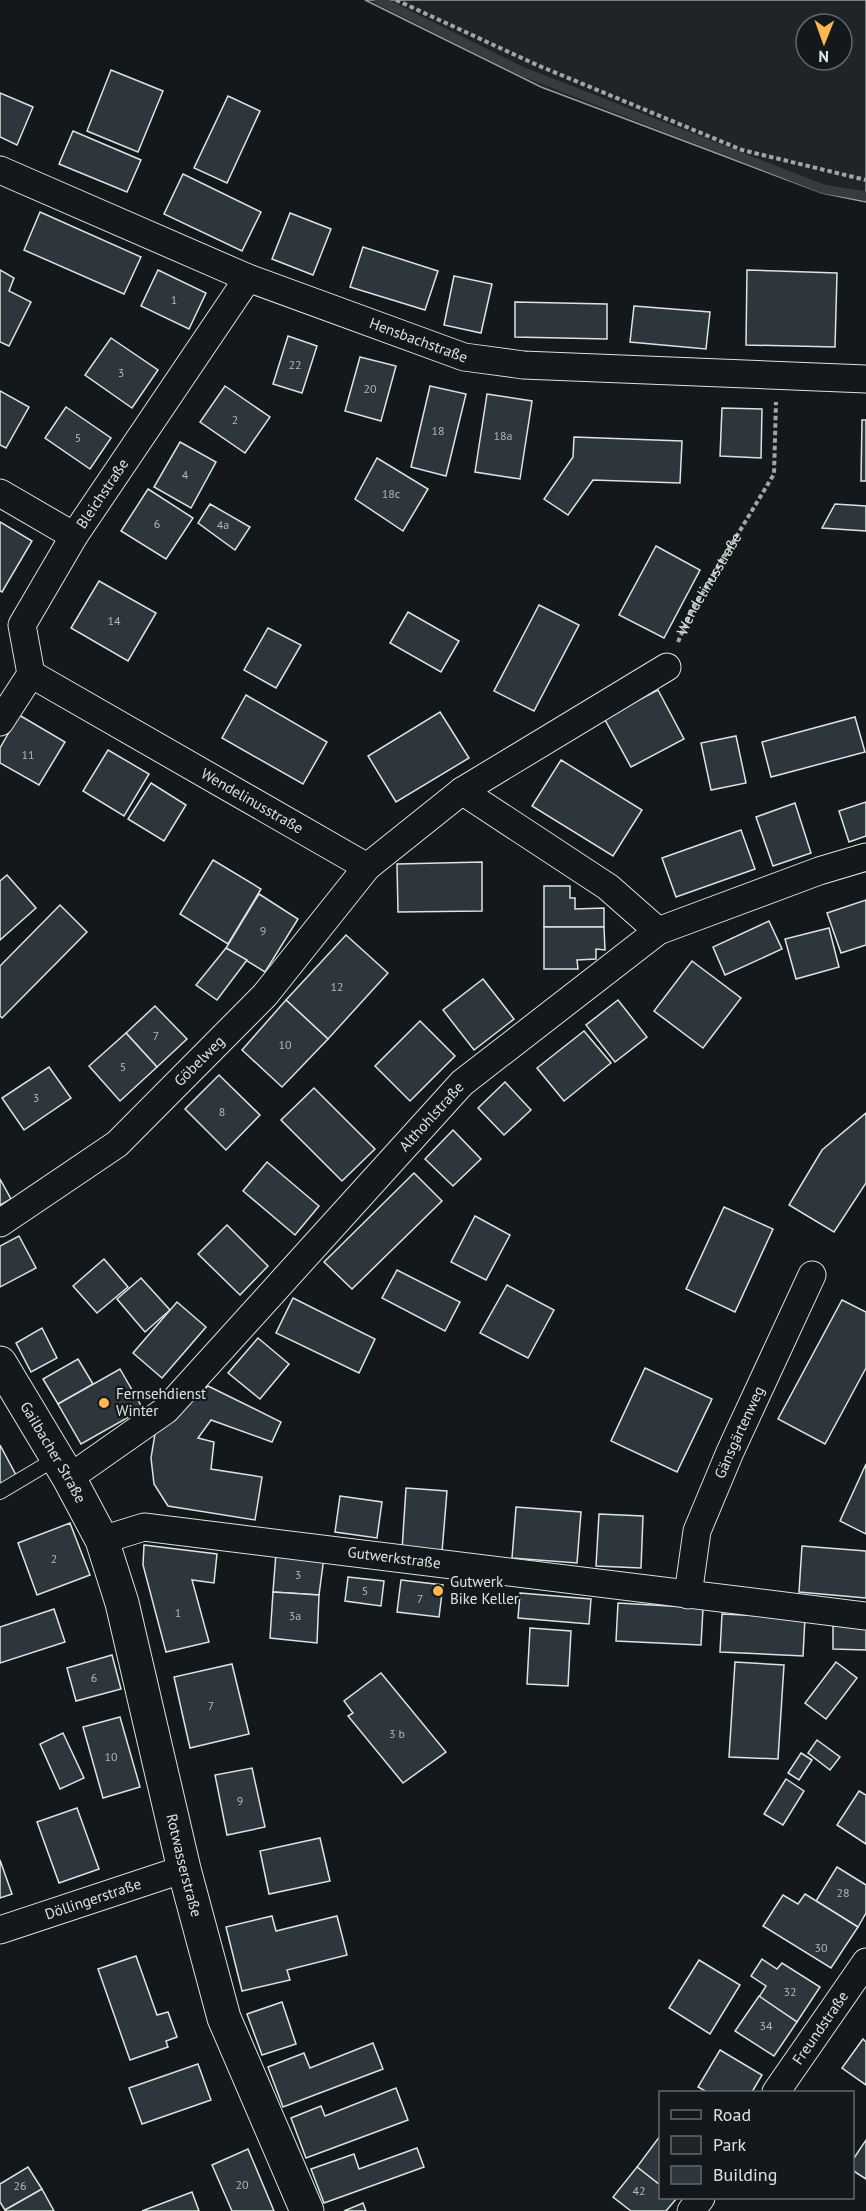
<svg xmlns="http://www.w3.org/2000/svg" width="866" height="2211" font-family="'PT Sans',sans-serif">
<rect width="100%" height="100%" fill="#14181c"/>
<path fill="#202428" stroke="#939e99" stroke-width="1.5" fill-rule="evenodd" d="M365 0H866V202L822 193 541 87ZM806 24H842V60H806Z"/>
<g fill="none" stroke-linecap="round" stroke-linejoin="round">
<path stroke="#363b3e" stroke-width="9" d="M379 0 521 71 823 189 866 196"/>
</g>
<g fill="#2c363c" stroke="#d8e6dc" stroke-width="1.5">
<path d="M111 70 163 91 138 152 87 131Z"/>
<path d="M0 93 33 107 17 145 0 137Z"/>
<path d="M228 96 260 111 227 183 194 168Z"/>
<path d="M73 131 141 160 127 192 59 164Z"/>
<path d="M183 174 261 212 242 251 164 214Z"/>
<path d="M40 212 141 257 124 294 24 250Z"/>
<path d="M290 213 331 229 313 275 272 259Z"/>
<path d="M363 247 438 271 425 310 350 287Z"/>
<path d="M0 270 14 278 9 291 31 302 9 346 0 342Z"/>
<path d="M158 270 206 293 189 329 141 306Z"/>
<path d="M747 270 837 273 835 347 746 345Z"/>
<path d="M454 276 492 284 481 333 444 325Z"/>
<path d="M515 302 607 304V339L515 337Z"/>
<path d="M634 306 710 312 706 349 630 342Z"/>
<path d="M288 336 317 346 302 393 273 384Z"/>
<path d="M111 338 158 370 132 408 85 375Z"/>
<path d="M360 357 396 366 381 421 345 411Z"/>
<path d="M225 386 270 417 245 453 200 422Z"/>
<path d="M430 386 466 394 446 476 411 467Z"/>
<path d="M0 391 29 407 6 448 0 445Z"/>
<path d="M487 394 532 401 520 479 475 472Z"/>
<path d="M66 407 111 438 90 469 45 438Z"/>
<path d="M722 408 762 409 761 458 720 456Z"/>
<path d="M862 420H866V481H861Z"/>
<path d="M574 437 682 441 680 483 593 480 568 515 544 499 573 457Z"/>
<path d="M180 442 216 462 191 508 154 487Z"/>
<path d="M377 458 428 489 403 531 355 499Z"/>
<path d="M148 489 193 518 166 559 121 531Z"/>
<path d="M210 504 250 527 235 550 198 523Z"/>
<path d="M835 504 866 506V531L822 528Z"/>
<path d="M0 522 32 541 2 592 0 591Z"/>
<path d="M656 546 700 570 664 638 619 615Z"/>
<path d="M99 581 156 613 128 661 71 628Z"/>
<path d="M539 605 579 625 534 711 494 691Z"/>
<path d="M408 612 459 641 441 672 390 643Z"/>
<path d="M268 628 301 645 276 688 244 670Z"/>
<path d="M658 690 684 739 631 767 604 718Z"/>
<path d="M246 695 327 742 303 784 222 738Z"/>
<path d="M440 712 469 758 396 802 368 756Z"/>
<path d="M19 715 65 742 39 785 0 763V748Z"/>
<path d="M855 717 865 752 771 777 762 742Z"/>
<path d="M736 736 746 783 711 790 701 743Z"/>
<path d="M108 750 149 774 124 816 83 791Z"/>
<path d="M561 760 642 810 613 856 532 806Z"/>
<path d="M151 783 186 805 164 841 128 819Z"/>
<path d="M866 802V836L849 842 839 811Z"/>
<path d="M795 803 811 853 773 866 756 817Z"/>
<path d="M741 830 755 869 676 897 662 858Z"/>
<path d="M213 860 261 889 228 944 180 914Z"/>
<path d="M482 862V911L398 912 397 864Z"/>
<path d="M7 875 36 908 0 940V881Z"/>
<path d="M544 886H570V898H575V909L604 908V927H544Z"/>
<path d="M259 894 298 919 265 972 226 948Z"/>
<path d="M866 900V945L841 953 827 913Z"/>
<path d="M60 905 87 932 2 1018 0 1016V966Z"/>
<path d="M769 921 782 949 725 975 713 947Z"/>
<path d="M544 927H604L605 950 596 949V959L577 960 578 969H544Z"/>
<path d="M829 928 839 967 796 979 785 939Z"/>
<path d="M346 935 388 973 328 1039 286 1000Z"/>
<path d="M226 948 247 960 217 1000 196 985Z"/>
<path d="M692 961 741 998 703 1048 654 1011Z"/>
<path d="M483 979 514 1019 474 1050 443 1010Z"/>
<path d="M286 1000 328 1039 282 1087 242 1050Z"/>
<path d="M618 1000 647 1037 615 1062 586 1025Z"/>
<path d="M155 1006 187 1039 157 1067 126 1033Z"/>
<path d="M420 1021 455 1056 410 1101 375 1066Z"/>
<path d="M584 1031 611 1063 564 1101 537 1068Z"/>
<path d="M126 1033 157 1067 120 1101 89 1066Z"/>
<path d="M49 1067 71 1098 24 1130 2 1098Z"/>
<path d="M219 1075 260 1115 226 1150 185 1109Z"/>
<path d="M505 1082 531 1110 504 1135 478 1108Z"/>
<path d="M314 1088 375 1149 342 1181 281 1120Z"/>
<path d="M866 1113V1183L834 1232 789 1205 822 1150Z"/>
<path d="M453 1130 481 1159 453 1186 425 1159Z"/>
<path d="M267 1162 319 1206 295 1235 243 1191Z"/>
<path d="M414 1173 442 1201 352 1289 324 1262Z"/>
<path d="M0 1179 11 1199 0 1205Z"/>
<path d="M724 1207 773 1229 735 1312 686 1289Z"/>
<path d="M475 1216 510 1235 486 1280 451 1262Z"/>
<path d="M227 1225 268 1266 240 1295 198 1254Z"/>
<path d="M19 1236 36 1268 0 1287V1246Z"/>
<path d="M104 1259 128 1287 97 1313 73 1286Z"/>
<path d="M397 1270 460 1302 445 1331 382 1298Z"/>
<path d="M141 1278 170 1310 145 1332 117 1299Z"/>
<path d="M507 1285 554 1310 528 1358 480 1333Z"/>
<path d="M293 1298 375 1339 359 1373 276 1333Z"/>
<path d="M842 1300 866 1312V1368L825 1444 778 1419Z"/>
<path d="M177 1302 206 1327 162 1378 133 1353Z"/>
<path d="M42 1328 57 1358 31 1372 16 1343Z"/>
<path d="M258 1338 289 1364 260 1399 228 1373Z"/>
<path d="M78 1359 93 1384 58 1404 43 1379Z"/>
<path d="M645 1368 712 1399 677 1472 611 1441Z"/>
<path d="M120 1369 143 1409 81 1444 58 1404Z"/>
<path d="M208 1386 281 1422 272 1442 211 1420 198 1438 214 1442 211 1469 262 1477 255 1520 168 1506 154 1484 151 1458 155 1434Z"/>
<path d="M0 1445 16 1475 0 1485Z"/>
<path d="M866 1464V1534L840 1521Z"/>
<path d="M406 1488 447 1491 442 1552 402 1550Z"/>
<path d="M340 1496 382 1502 377 1538 335 1532Z"/>
<path d="M516 1507 581 1512 577 1563 512 1558Z"/>
<path d="M599 1514 643 1516 641 1568 596 1566Z"/>
<path d="M70 1523 90 1575 37 1595 18 1543Z"/>
<path d="M144 1545 217 1554 214 1583 192 1580 209 1642 166 1652 143 1565Z"/>
<path d="M802 1546 866 1551V1598L799 1592Z"/>
<path d="M276 1553 324 1557 319 1595 273 1592Z"/>
<path d="M348 1577 384 1581 381 1606 345 1601Z"/>
<path d="M401 1580 443 1585 439 1617 397 1612Z"/>
<path d="M273 1592 319 1595 317 1643 270 1638Z"/>
<path d="M520 1593 591 1599 589 1624 518 1618Z"/>
<path d="M618 1603 703 1608 701 1645 616 1641Z"/>
<path d="M54 1609 65 1642 0 1663V1627Z"/>
<path d="M722 1614 805 1618 803 1656 720 1652Z"/>
<path d="M833 1626H866V1650L833 1649Z"/>
<path d="M530 1628 571 1631 568 1686 527 1684Z"/>
<path d="M112 1655 121 1689 76 1701 67 1668Z"/>
<path d="M735 1662 784 1665 778 1759 729 1757Z"/>
<path d="M836 1662 857 1678 826 1719 805 1703Z"/>
<path d="M232 1664 249 1734 190 1748 174 1677Z"/>
<path d="M381 1673 446 1752 403 1783 348 1716 353 1713 344 1701Z"/>
<path d="M120 1717 140 1787 103 1798 83 1727Z"/>
<path d="M63 1733 84 1778 60 1789 40 1744Z"/>
<path d="M817 1740 840 1757 830 1770 808 1753Z"/>
<path d="M801 1753 812 1760 799 1780 788 1773Z"/>
<path d="M252 1768 265 1827 227 1835 215 1775Z"/>
<path d="M786 1779 804 1791 783 1825 764 1814Z"/>
<path d="M859 1791 866 1795V1844L837 1825Z"/>
<path d="M77 1808 99 1869 59 1883 37 1822Z"/>
<path d="M320 1838 330 1881 269 1894 260 1851Z"/>
<path d="M0 1860 12 1894 0 1898Z"/>
<path d="M837 1867 866 1885V1913L858 1927 816 1901Z"/>
<path d="M805 1894 858 1927 831 1968 763 1926 783 1895 798 1904Z"/>
<path d="M272 1916 276 1931 337 1916 347 1955 287 1970 290 1980 242 1991 226 1927Z"/>
<path d="M136 1956 157 2015 168 2012 177 2037 166 2041 168 2047 130 2060 98 1969Z"/>
<path d="M762 1959 777 1969 782 1963 820 1987 797 2022 759 1997 766 1986 751 1976Z"/>
<path d="M699 1960 740 1985 710 2034 669 2008Z"/>
<path d="M759 1996 797 2022 774 2056 735 2031Z"/>
<path d="M282 2002 296 2044 262 2055 247 2014Z"/>
<path d="M863 2039 866 2042V2085L842 2068Z"/>
<path d="M373 2043 383 2069 283 2107 268 2067 304 2053 310 2068Z"/>
<path d="M720 2050 762 2075 752 2092H707L698 2087Z"/>
<path d="M198 2064 211 2100 142 2124 129 2088Z"/>
<path d="M396 2088 408 2120 306 2158 291 2118 321 2106 325 2116Z"/>
<path d="M660 2136V2185L637 2167Z"/>
<path d="M866 2140V2179L852 2170V2161Z"/>
<path d="M417 2148 424 2167 324 2203 311 2169 354 2154 359 2169Z"/>
<path d="M248 2149 274 2211H232L212 2165Z"/>
<path d="M28 2167 42 2189 5 2210 0 2202V2184Z"/>
<path d="M637 2167 660 2185V2198H677L666 2211H631L613 2197Z"/>
<path d="M42 2189 54 2211H6L5 2210Z"/>
<path d="M192 2192 199 2211H142Z"/>
<path d="M363 2203 366 2211H344Z"/>
</g>
<g fill="none" stroke-linecap="round" stroke-linejoin="round">
<g stroke="#d8e6dc" stroke-width="16">
<path id="service" d="M0 1492 57 1458"/>
</g>
<g stroke="#d8e6dc" stroke-width="29">
<g id="minor">
<path id="s2" d="M0 170 248 278 464 357 523 365 866 379"/>
<path d="M0 493 74 536"/>
<path id="s3" d="M31 674 367 867 462 791 608 887 658 931"/>
<path id="s4" d="M0 722 31 674 22 625 74 536 248 278"/>
<path d="M462 791 667 667"/>
<path id="s5" d="M0 1223 117 1144 265 995 367 867"/>
<path id="s6" d="M69 1478 166 1410 462 1083 658 931 819 871 866 857"/>
<path id="s7" d="M102 1540 144 1527 866 1616"/>
<path id="s8" d="M688 1595 697 1531 730 1452 812 1275"/>
<path id="s9" d="M0 1930 184 1869"/>
<path id="s10" d="M776 2092 866 1962"/>
<path d="M691 2211 701 2198"/>
</g>
</g>
<g stroke="#d8e6dc" stroke-width="35">
<g id="tertiary">
<path id="s11" d="M0 1363 69 1478 102 1540 122 1603 184 1869 224 2018 307 2211"/>
</g>
</g>
<g stroke="#9da8a2" stroke-width="4" stroke-dasharray="4.5 3" stroke-linecap="butt">
<path d="M396 0 537 65 742 150 866 180"/>
<path id="s1" d="M678 642 691 612 774 474 776 402"/>
</g>
<use href="#service" stroke="#14181c" stroke-width="14"/>
<use href="#minor" stroke="#14181c" stroke-width="27"/>
<use href="#tertiary" stroke="#14181c" stroke-width="33"/>
</g>
<g fill="#ffb74d" stroke="#14181c" stroke-width="2">
<circle cx="104" cy="1403" r="6"/>
<circle cx="438" cy="1591" r="6"/>
</g>
<g text-anchor="middle" stroke-width="4.5" stroke-linejoin="round" paint-order="stroke">
<g font-size="12" fill="#adbab4">
<text x="174" y="304">1</text>
<text x="295" y="369">22</text>
<text x="121" y="377">3</text>
<text x="370" y="393">20</text>
<text x="235" y="424">2</text>
<text x="438" y="435">18</text>
<text x="503" y="440">18a</text>
<text x="78" y="442">5</text>
<text x="185" y="479">4</text>
<text x="391" y="498">18c</text>
<text x="157" y="528">6</text>
<text x="223" y="529">4a</text>
<text x="114" y="625">14</text>
<text x="28" y="759">11</text>
<text x="263" y="935">9</text>
<text x="337" y="991">12</text>
<text x="156" y="1040">7</text>
<text x="285" y="1049">10</text>
<text x="123" y="1071">5</text>
<text x="36" y="1102">3</text>
<text x="222" y="1116">8</text>
<text x="54" y="1563">2</text>
<text x="298" y="1579">3</text>
<text x="365" y="1595">5</text>
<text x="420" y="1603">7</text>
<text x="178" y="1617">1</text>
<text x="295" y="1620">3a</text>
<text x="94" y="1682">6</text>
<text x="211" y="1710">7</text>
<text x="397" y="1738">3 b</text>
<text x="111" y="1761">10</text>
<text x="240" y="1805">9</text>
<text x="843" y="1897">28</text>
<text x="821" y="1952">30</text>
<text x="790" y="1996">32</text>
<text x="766" y="2030">34</text>
<text x="242" y="2189">20</text>
<text x="20" y="2190">26</text>
<text x="639" y="2195">42</text>
</g>
<g font-size="15" fill="#d8e6dc" stroke="#14181c">
<text dy="5" stroke="none"><textPath href="#s2" startOffset="452">Hensbachstraße</textPath></text>
<text dy="5" stroke="none"><textPath href="#s4" startOffset="261">Bleichstraße</textPath></text>
<text dy="5" stroke="none"><textPath href="#s1" startOffset="66">Wendelinusstraße</textPath></text>
<text dy="5" stroke="none"><textPath href="#s3" startOffset="255">Wendelinusstraße</textPath></text>
<text dy="5" stroke="none"><textPath href="#s5" startOffset="258">Göbelweg</textPath></text>
<text dy="5" stroke="none"><textPath href="#s6" startOffset="514">Althohlstraße</textPath></text>
<text dy="5" stroke="none"><textPath href="#s8" startOffset="172">Gänsgärtenweg</textPath></text>
<text dy="5" stroke="none"><textPath href="#s11" startOffset="104">Gailbacher Straße</textPath></text>
<text dy="5" stroke="none"><textPath href="#s7" startOffset="296">Gutwerkstraße</textPath></text>
<text dy="5" stroke="none"><textPath href="#s11" startOffset="540">Rotwasserstraße</textPath></text>
<text dy="5" stroke="none"><textPath href="#s9" startOffset="98">Döllingerstraße</textPath></text>
<text dy="5" stroke="none"><textPath href="#s10" startOffset="78">Freundstraße</textPath></text>
</g>
<g font-size="15" fill="#d8e6dc" stroke="#14181c" text-anchor="start">
<text x="116" y="1399">Fernsehdienst<tspan x="116" dy="17">Winter</tspan></text>
<text x="450" y="1587">Gutwerk<tspan x="450" dy="17">Bike Keller</tspan></text>
</g>
</g>
<rect x="659" y="2091" width="195" height="108" fill="#14181c" stroke="#626a69" stroke-width="1.5"/>
<rect x="671" y="2110" width="30" height="9" fill="#14181c" stroke="#626a69" stroke-width="1.5"/>
<text x="713" y="2121" font-size="18" fill="#d8e6dc">Road</text>
<rect x="671" y="2136" width="30" height="18" fill="#202428" stroke="#626a69" stroke-width="1.5"/>
<text x="713" y="2151" font-size="18" fill="#d8e6dc">Park</text>
<rect x="671" y="2166" width="30" height="18" fill="#2c363c" stroke="#626a69" stroke-width="1.5"/>
<text x="713" y="2181" font-size="18" fill="#d8e6dc">Building</text>
<g transform="translate(824 42) rotate(181)"><circle r="28" fill="#14181c" stroke="#626a69" stroke-width="1.5"/>
<path d="M0-4.5L10 22L0 15L-10 22Z" fill="#ffb74d"/>
<text y="-9" font-size="16" font-weight="bold" text-anchor="middle" fill="#d8e6dc">N</text>
</g>
</svg>
